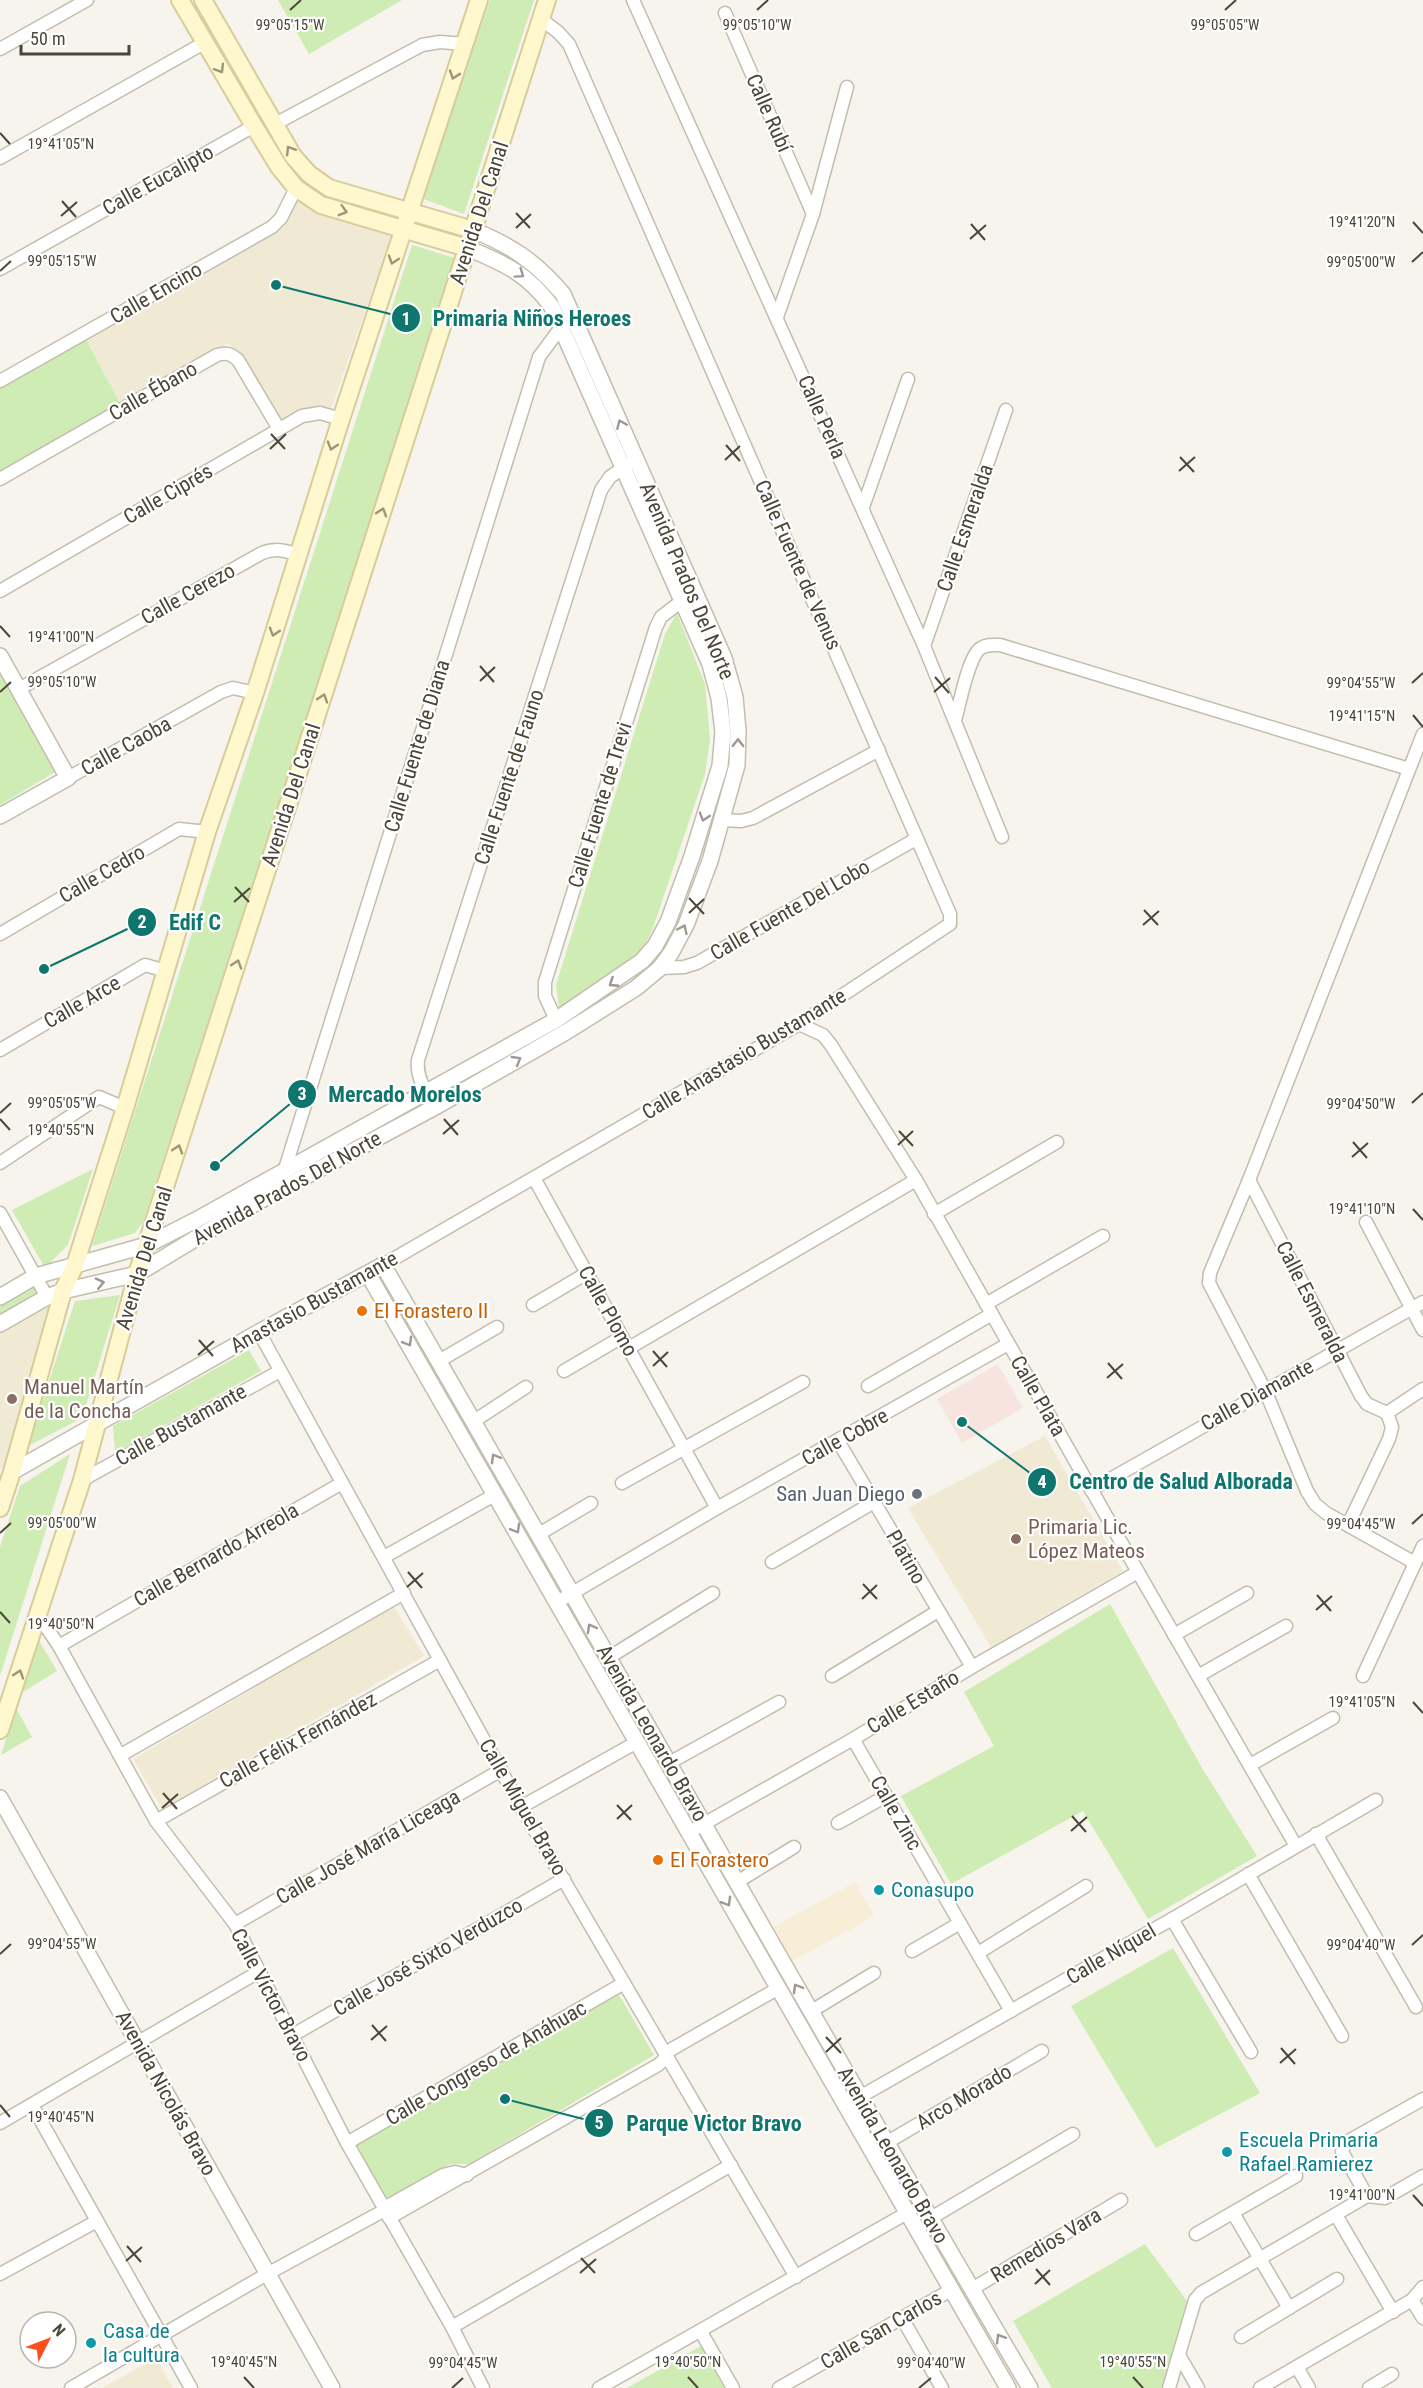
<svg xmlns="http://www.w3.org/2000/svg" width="1423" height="2388" font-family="'Roboto Condensed',sans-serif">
<rect width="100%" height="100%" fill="#f6f4ec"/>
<path fill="#f8edd7" d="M855 1882 874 1916 792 1961 774 1927Z"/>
<g fill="#f0ead5">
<path d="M296 197 392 234 331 409 305 408 274 424 228 343 122 407 84 336 285 226Z"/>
<path d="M54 1300 4 1467 0 1469V1332Z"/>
<path d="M1045 1436 1123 1571 991 1647 908 1508Z"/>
<path d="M394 1606 424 1656 162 1809 133 1759Z"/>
<path d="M156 2358 173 2388H102Z"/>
</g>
<path fill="#f7e4df" d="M998 1364 1023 1408 962 1443 937 1399Z"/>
<g fill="#ceecb3">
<path d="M278 0H402L309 54Z"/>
<path d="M490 0H534L464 214 421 198Z"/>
<path d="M412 245 455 258 143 1222 135 1233 92 1246Z"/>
<path d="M84 336 122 407 0 476V385Z"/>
<path d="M677 613 705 684 710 740 705 774 653 928 634 968 559 1008 556 985 665 634Z"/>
<path d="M0 672 55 772 0 805Z"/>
<path d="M93 1169 68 1245 45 1268 12 1210Z"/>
<path d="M35 1278 44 1296 0 1321V1298Z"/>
<path d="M120 1295 82 1418 28 1446 75 1301Z"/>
<path d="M249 1350 261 1371 115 1453 113 1426Z"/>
<path d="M70 1454 0 1676V1547L20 1486Z"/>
<path d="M1110 1604 1202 1768 1257 1856 1148 1919 1083 1811 951 1884 901 1796 994 1746 964 1692Z"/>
<path d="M35 1634 57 1671 15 1697Z"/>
<path d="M16 1708 32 1737 1 1755Z"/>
<path d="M1173 1948 1260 2093 1156 2148 1071 2006Z"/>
<path d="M618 1993 654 2055 469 2164H450L385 2201 353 2144Z"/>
<path d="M1145 2244 1187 2301 1162 2388H1052L1013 2321Z"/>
<path d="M701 2346 724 2388H627Z"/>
</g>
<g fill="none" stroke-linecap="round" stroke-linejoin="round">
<g stroke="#c3bdad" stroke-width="15">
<g id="minor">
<path d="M633 0 924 646 1002 837"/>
<path d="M725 13 813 214"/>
<path d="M0 49 87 0"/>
<path d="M275 124 422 45 440 42 464 44"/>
<path d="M0 158 204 43"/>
<path d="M0 269 254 126"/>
<path d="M777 317 813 214 847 87"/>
<path d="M0 381 272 227 281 218 296 188"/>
<path d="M0 479 217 355C226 352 231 354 238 360L279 429"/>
<path d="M863 507 908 379"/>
<path d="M0 591 302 416 320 413 341 419"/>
<path d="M924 646 1006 410"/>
<path d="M19 689 262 553C276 548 284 550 298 555"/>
<path d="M955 720C960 704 968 656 981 648 987 644 993 645 1000 645L1409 769"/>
<path d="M68 778 221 692 233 688 255 693"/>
<path d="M722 820 741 821 753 818 879 750"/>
<path d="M0 934 179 829 207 832"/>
<path d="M660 968 684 967 697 963 916 839"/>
<path d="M556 1020 545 996V982L656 627 661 617 683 600"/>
<path d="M799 1024 823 1035 831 1045 916 1180 1138 1572 1296 1846"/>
<path d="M0 1050 145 965 166 971"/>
<path d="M437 1106C426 1091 416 1080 418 1060L601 490 610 477 630 463"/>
<path d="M0 1163 99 1097 125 1108"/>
<path d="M284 1172 539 357 562 326"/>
<path d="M534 1178 717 1508"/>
<path d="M1249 1180 1361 1396 1367 1404 1387 1413"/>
<path d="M0 1213 47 1297"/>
<path d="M934 1214 1057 1142"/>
<path d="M1366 1222 1423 1330"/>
<path d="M383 1265 799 1024 950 924V914L569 44 558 32 541 19"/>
<path d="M986 1304 1103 1236"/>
<path d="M533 1305 587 1273"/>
<path d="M259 1332 521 1807 796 2277"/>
<path d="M629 1348 916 1180"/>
<path d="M439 1361 497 1327"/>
<path d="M564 1371 622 1337"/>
<path d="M868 1386 992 1314"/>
<path d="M1387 1413 1423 1389"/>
<path d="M474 1421 526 1387"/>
<path d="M838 1441 972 1667"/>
<path d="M82 1480 280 1371"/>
<path d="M622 1483 803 1382"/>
<path d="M1091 1490 1423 1302"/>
<path d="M1348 1525 1389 1439 1392 1427 1387 1413"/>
<path d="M539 1534 591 1503"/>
<path d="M384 1557 496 1494"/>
<path d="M772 1562 874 1502"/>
<path d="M1415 1563 1326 1513 1315 1504 1307 1491 1265 1390 1209 1283 1210 1273 1249 1180 1423 734"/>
<path d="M564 1598 717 1508 1008 1344"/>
<path d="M38 1615 59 1646 156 1821 235 1924 347 2143 452 2327 483 2388"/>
<path d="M1174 1635 1247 1593"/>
<path d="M59 1646 342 1483"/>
<path d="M608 1658 713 1593"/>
<path d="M832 1676 938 1611"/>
<path d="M1198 1676 1286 1626"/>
<path d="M1363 1676 1423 1546"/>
<path d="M853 1739 1011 2011"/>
<path d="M121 1755 404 1593"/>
<path d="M669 1763 779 1702"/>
<path d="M1250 1765 1333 1718"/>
<path d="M521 1807 637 1742"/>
<path d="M156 1821 440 1660"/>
<path d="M838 1823 886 1796"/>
<path d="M688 1833 853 1739 972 1667 1138 1572"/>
<path d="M1316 1834 1416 2007"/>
<path d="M1248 1874 1342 2036"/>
<path d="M737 1882 794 1847"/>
<path d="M1172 1919 1251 2052"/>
<path d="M235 1924 501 1770"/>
<path d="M912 1951 960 1923"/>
<path d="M978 1953 1086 1886"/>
<path d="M810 2012 874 1973"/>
<path d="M293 2035 564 1879"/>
<path d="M665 2053 777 1989"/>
<path d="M32 2105 191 2388"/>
<path d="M844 2106 1172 1919 1376 1800"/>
<path d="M0 2123 260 1971"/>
<path d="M347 2143 624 1983"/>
<path d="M886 2143 1042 2051"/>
<path d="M1367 2196 1342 2152 1345 2143 1423 2099"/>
<path d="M384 2208 443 2175 455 2172 467 2175"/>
<path d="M1233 2213 1289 2308"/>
<path d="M1336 2215 1393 2312"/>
<path d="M389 2218 658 2065 667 2057"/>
<path d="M931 2218 1073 2134"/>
<path d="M1196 2234 1296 2176"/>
<path d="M0 2274 97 2221"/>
<path d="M972 2289 1121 2200"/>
<path d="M1412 2300 1423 2318"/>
<path d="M902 2318 942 2388"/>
<path d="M452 2327 731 2165"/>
<path d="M701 2332 733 2388"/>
<path d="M1241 2337 1337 2279"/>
<path d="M1179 2355 1198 2388"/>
<path d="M1297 2367 1309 2388"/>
<path d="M71 2388 267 2274 385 2210"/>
<path d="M599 2388 907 2213"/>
<path d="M779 2388 951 2290"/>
<path d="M1169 2388 1195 2300 1201 2293 1367 2196 1385 2198 1423 2176"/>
<path d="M1260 2388 1412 2300 1423 2287"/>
<path d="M1369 2388 1392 2374"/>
</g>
</g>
<g stroke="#c3bdad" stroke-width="18">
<g id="tertiary">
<path d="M0 656 68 778 0 816"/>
<path d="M368 1274C584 1644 793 2018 1008 2388"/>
<path d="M0 1297 36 1276 147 1245 196 1220 556 1020 642 961 655 946 668 922 692 856 720 766 723 732 719 698 710 664 552 307C528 274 504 263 467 248"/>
<path d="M0 1324 47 1297 63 1291 137 1274 241 1211 437 1106 566 1032 636 988 660 968 671 953 686 925 710 861 737 765 738 731 735 697 724 658 563 294C536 262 512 246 473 230"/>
<path d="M12 1472 259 1332 383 1265C600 1639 810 2016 1030 2388"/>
<path d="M0 1798 332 2388"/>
</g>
</g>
<g stroke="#d8cc9a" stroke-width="20">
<g id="secondary">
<path d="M180 0 254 126 279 167 296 188 321 205 467 248"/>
<path d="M203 0 293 156 309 174 329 188 473 230"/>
<path d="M0 1508 12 1472 63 1291 75 1265 125 1108 207 832 255 693 341 419 479 0"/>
<path d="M0 1730 82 1480 137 1274 547 0"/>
</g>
</g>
<use href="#minor" stroke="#fff" stroke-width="12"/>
<use href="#tertiary" stroke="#fff" stroke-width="15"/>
<use href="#secondary" stroke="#fff7cd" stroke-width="16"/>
</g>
<defs><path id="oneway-chevron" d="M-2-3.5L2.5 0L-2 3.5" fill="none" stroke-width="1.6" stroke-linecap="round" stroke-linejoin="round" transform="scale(1.5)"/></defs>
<g stroke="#9c967b">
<use href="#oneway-chevron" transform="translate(220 69) rotate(59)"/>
<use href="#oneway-chevron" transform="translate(454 75) rotate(109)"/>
<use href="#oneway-chevron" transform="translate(290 150) rotate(-122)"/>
<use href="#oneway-chevron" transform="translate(343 211) rotate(16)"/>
<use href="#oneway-chevron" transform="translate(393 260) rotate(108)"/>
<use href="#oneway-chevron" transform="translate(332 446) rotate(107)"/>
<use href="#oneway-chevron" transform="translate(382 512) rotate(-72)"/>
<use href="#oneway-chevron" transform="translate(274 632) rotate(107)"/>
<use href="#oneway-chevron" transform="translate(323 698) rotate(-72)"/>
<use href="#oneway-chevron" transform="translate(237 964) rotate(-72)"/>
<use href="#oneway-chevron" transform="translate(178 1149) rotate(-72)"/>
<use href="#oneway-chevron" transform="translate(19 1674) rotate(-72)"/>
</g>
<g stroke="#9c9992">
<use href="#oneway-chevron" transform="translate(520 274) rotate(35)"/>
<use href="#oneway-chevron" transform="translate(621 424) rotate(-113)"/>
<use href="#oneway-chevron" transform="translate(738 743) rotate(-89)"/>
<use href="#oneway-chevron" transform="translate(704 817) rotate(107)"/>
<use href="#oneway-chevron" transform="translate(683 929) rotate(-65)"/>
<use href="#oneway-chevron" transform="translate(613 983) rotate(147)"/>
<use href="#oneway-chevron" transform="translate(517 1060) rotate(-30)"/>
<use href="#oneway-chevron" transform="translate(100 1283) rotate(-13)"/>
<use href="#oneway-chevron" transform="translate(408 1342) rotate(60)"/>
<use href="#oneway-chevron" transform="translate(495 1458) rotate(-120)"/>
<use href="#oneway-chevron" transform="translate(516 1529) rotate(60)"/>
<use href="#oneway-chevron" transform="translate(591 1628) rotate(-119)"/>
<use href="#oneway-chevron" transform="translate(727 1902) rotate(60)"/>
<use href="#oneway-chevron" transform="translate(797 1988) rotate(-120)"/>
<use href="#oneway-chevron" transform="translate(1000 2338) rotate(-121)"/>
</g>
<path fill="none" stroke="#4b4638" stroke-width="2" d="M290 10 301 0M757 10 768 0M1225 10 1236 0M0 133 10 144M62 201 76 217M516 213 530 228M61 216 77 202M1413 222 1423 233M971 224 985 240M516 228 531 214M970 239 986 225M1412 262 1423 252M0 271 11 261M271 434 285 449M726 445 740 461M270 449 286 434M1180 457 1194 472M725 460 740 446M1179 471 1195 457M0 626 10 637M480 666 494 682M935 677 949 693M480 681 495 667M1412 683 1423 673M0 692 11 682M934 692 950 678M1413 715 1423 727M235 887 249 902M689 898 704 914M234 902 250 888M1144 910 1158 925M689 913 704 899M1143 925 1159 911M1412 1103 1423 1093M0 1113 11 1103M0 1119 10 1130M444 1119 458 1135M899 1131 913 1146M443 1134 459 1120M1353 1142 1367 1158M898 1145 913 1131M1352 1157 1368 1143M1413 1209 1423 1220M199 1340 213 1356M653 1351 667 1367M198 1355 214 1341M1108 1363 1122 1379M653 1366 668 1352M1107 1378 1123 1364M1412 1524 1423 1514M0 1533 11 1523M408 1572 422 1588M863 1584 877 1599M407 1587 423 1573M1317 1595 1331 1611M862 1599 877 1585M1316 1610 1332 1596M0 1612 10 1623M1413 1702 1423 1713M163 1793 177 1809M617 1805 631 1820M162 1808 178 1794M1072 1816 1086 1832M617 1819 632 1805M1071 1831 1087 1817M1412 1945 1423 1935M0 1954 11 1944M372 2025 386 2041M826 2037 841 2053M371 2040 387 2026M1281 2048 1295 2064M826 2052 841 2038M1280 2063 1296 2049M0 2105 10 2117M1413 2195 1423 2206M127 2246 141 2262M581 2258 595 2273M126 2261 142 2247M1036 2269 1050 2285M580 2273 596 2259M1035 2284 1050 2270M244 2377 254 2388M688 2377 698 2388M1133 2377 1143 2388M452 2388 463 2378M919 2388 931 2378"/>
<g fill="#e8710a" stroke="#fff" stroke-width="2">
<circle cx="362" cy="1311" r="6"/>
<circle cx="658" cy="1860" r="6"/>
</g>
<g fill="#8d6e63" stroke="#fff" stroke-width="2">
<circle cx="12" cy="1399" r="6"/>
<circle cx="1016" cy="1539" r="6"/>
</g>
<circle fill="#6b7280" stroke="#fff" stroke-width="2" cx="917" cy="1494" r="6"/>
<g fill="#0f9aa8" stroke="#fff" stroke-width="2">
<circle cx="879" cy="1890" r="6"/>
<circle cx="1227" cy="2152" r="6"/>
<circle cx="91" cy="2343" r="6"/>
</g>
<g text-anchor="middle" stroke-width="4.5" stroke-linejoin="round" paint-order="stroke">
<g font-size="21" fill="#4b4638" stroke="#fff">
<text transform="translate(769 113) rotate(66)" y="7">Calle Rubí</text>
<text transform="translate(158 180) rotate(-29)" y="7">Calle Eucalipto</text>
<text transform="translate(479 213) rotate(-72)" y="7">Avenida Del Canal</text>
<text transform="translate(156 293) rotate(-30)" y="7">Calle Encino</text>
<text transform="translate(153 391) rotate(-30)" y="7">Calle Ébano</text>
<text transform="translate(822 417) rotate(66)" y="7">Calle Perla</text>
<text transform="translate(168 494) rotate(-30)" y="7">Calle Ciprés</text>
<text transform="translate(965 528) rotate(-71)" y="7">Calle Esmeralda</text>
<text transform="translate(798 565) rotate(66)" y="7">Calle Fuente de Venus</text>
<text transform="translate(687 581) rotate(67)" y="7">Avenida Prados Del Norte</text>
<text transform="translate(188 594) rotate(-29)" y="7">Calle Cerezo</text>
<text transform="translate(126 746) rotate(-29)" y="7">Calle Caoba</text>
<text transform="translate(417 746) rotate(-73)" y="7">Calle Fuente de Diana</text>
<text transform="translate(509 777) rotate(-72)" y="7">Calle Fuente de Fauno</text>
<text transform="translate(291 795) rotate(-72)" y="7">Avenida Del Canal</text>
<text transform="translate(600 805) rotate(-73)" y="7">Calle Fuente de Trevi</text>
<text transform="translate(102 874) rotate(-30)" y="7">Calle Cedro</text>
<text transform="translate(790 910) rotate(-30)" y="7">Calle Fuente Del Lobo</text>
<text transform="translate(82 1002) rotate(-30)" y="7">Calle Arce</text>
<text transform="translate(744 1054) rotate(-31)" y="7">Calle Anastasio Bustamante</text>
<text transform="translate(287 1188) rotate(-29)" y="7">Avenida Prados Del Norte</text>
<text transform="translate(144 1258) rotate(-73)" y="7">Avenida Del Canal</text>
<text transform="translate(314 1302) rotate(-29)" y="7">Anastasio Bustamante</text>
<text transform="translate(1312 1302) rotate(63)" y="7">Calle Esmeralda</text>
<text transform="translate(608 1311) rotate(61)" y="7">Calle Plomo</text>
<text transform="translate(1257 1395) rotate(-29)" y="7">Calle Diamante</text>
<text transform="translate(1038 1396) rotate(60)" y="7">Calle Plata</text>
<text transform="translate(181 1425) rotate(-29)" y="7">Calle Bustamante</text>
<text transform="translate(845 1437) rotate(-29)" y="7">Calle Cobre</text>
<text transform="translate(216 1555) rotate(-30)" y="7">Calle Bernardo Arreola</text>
<text transform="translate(906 1557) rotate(60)" y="7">Platino</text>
<text transform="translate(913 1702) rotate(-31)" y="7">Calle Estaño</text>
<text transform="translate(652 1733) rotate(60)" y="7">Avenida Leonardo Bravo</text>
<text transform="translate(298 1740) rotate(-29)" y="7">Calle Félix Fernández</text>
<text transform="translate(523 1807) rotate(60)" y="7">Calle Miguel Bravo</text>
<text transform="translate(896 1813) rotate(60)" y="7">Calle Zinc</text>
<text transform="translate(368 1847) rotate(-30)" y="7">Calle José María Liceaga</text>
<text transform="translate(1111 1954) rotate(-30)" y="7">Calle Níquel</text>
<text transform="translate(428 1957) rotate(-30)" y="7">Calle José Sixto Verduzco</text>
<text transform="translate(271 1995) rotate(62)" y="7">Calle Víctor Bravo</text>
<text transform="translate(486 2063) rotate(-30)" y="7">Calle Congreso de Anáhuac</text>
<text transform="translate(166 2093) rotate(61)" y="7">Avenida Nicolás Bravo</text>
<text transform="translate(964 2097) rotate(-31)" y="7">Arco Morado</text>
<text transform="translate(893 2155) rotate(60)" y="7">Avenida Leonardo Bravo</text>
<text transform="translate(1046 2245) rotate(-31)" y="7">Remedios Vara</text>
<text transform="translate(881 2330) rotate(-30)" y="7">Calle San Carlos</text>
</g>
<g font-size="21" fill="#c56008" stroke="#fff" text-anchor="start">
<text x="374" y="1318">El Forastero II</text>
<text x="670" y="1867">El Forastero</text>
</g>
<g font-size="21" fill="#785e54" stroke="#fff" text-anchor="start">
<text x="24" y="1394">Manuel Martín<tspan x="24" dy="24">de la Concha</tspan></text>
<text x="1028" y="1534">Primaria Lic.<tspan x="1028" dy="24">López Mateos</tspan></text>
</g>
<g font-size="21" fill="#5b616d" stroke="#fff" text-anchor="end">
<text x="905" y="1501">San Juan Diego</text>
</g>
<g font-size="21" fill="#0d838f" stroke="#fff" text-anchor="start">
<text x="891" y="1897">Conasupo</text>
<text x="1239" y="2147">Escuela Primaria<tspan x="1239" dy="24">Rafael Ramierez</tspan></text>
<text x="103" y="2338">Casa de<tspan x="103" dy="24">la cultura</tspan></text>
</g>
</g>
<g font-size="15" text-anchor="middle" fill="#4b4638" stroke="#fff" stroke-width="4.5" stroke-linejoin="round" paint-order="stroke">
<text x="757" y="30">99°05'10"W</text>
<text x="1225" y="30">99°05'05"W</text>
<text x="290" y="30">99°05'15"W</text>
<text x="61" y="149">19°41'05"N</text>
<text x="1362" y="227">19°41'20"N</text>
<text x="62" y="266">99°05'15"W</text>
<text x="1361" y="267">99°05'00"W</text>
<text x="61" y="642">19°41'00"N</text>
<text x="62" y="687">99°05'10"W</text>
<text x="1361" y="688">99°04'55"W</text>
<text x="1362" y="721">19°41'15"N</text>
<text x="62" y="1108">99°05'05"W</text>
<text x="1361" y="1109">99°04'50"W</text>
<text x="61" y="1135">19°40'55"N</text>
<text x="1362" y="1214">19°41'10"N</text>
<text x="62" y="1528">99°05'00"W</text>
<text x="1361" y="1529">99°04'45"W</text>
<text x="61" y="1629">19°40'50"N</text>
<text x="1362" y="1707">19°41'05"N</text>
<text x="62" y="1949">99°04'55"W</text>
<text x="1361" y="1950">99°04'40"W</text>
<text x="61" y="2122">19°40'45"N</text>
<text x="1362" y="2200">19°41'00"N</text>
<text x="244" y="2367">19°40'45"N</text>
<text x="688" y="2367">19°40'50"N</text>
<text x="1133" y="2367">19°40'55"N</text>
<text x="463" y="2368">99°04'45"W</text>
<text x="931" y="2368">99°04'40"W</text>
</g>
<path fill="none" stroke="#0f766e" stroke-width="2" d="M276 285L406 318M44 969L142 922M215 1166L302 1094M962 1422L1042 1482M505 2099L599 2123"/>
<g fill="#0f766e" stroke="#fff" stroke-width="2">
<circle cx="276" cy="285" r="6"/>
<circle cx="44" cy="969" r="6"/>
<circle cx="215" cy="1166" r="6"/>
<circle cx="962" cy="1422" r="6"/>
<circle cx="505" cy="2099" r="6"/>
<circle cx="406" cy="318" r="15"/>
<circle cx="142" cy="922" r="15"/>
<circle cx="302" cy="1094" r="15"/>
<circle cx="1042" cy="1482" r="15"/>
<circle cx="599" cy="2123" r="15"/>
</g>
<g font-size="18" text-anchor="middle" font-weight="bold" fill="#fff">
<text x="406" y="325">1</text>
<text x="142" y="928">2</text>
<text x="302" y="1100">3</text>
<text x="1042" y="1488">4</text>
<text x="599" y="2129">5</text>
</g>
<g font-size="22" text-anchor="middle" font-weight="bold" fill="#0f766e" stroke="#fff" stroke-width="4.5" stroke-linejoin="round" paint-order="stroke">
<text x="532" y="326">Primaria Niños Heroes</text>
<text x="195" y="930">Edif C</text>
<text x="405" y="1102">Mercado Morelos</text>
<text x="1181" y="1489">Centro de Salud Alborada</text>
<text x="714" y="2131">Parque Victor Bravo</text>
</g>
<g transform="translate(48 2340) rotate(48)"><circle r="28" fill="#ffffff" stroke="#b7b5af" stroke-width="1.5"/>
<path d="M0-4.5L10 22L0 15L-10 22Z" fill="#ff4e1a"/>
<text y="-9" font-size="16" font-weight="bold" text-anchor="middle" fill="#4b4638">N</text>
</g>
<path d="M21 45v9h108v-9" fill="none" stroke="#4b4638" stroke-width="3"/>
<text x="30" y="45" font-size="18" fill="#4b4638" stroke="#ffffff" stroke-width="4.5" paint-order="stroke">50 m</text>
</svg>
